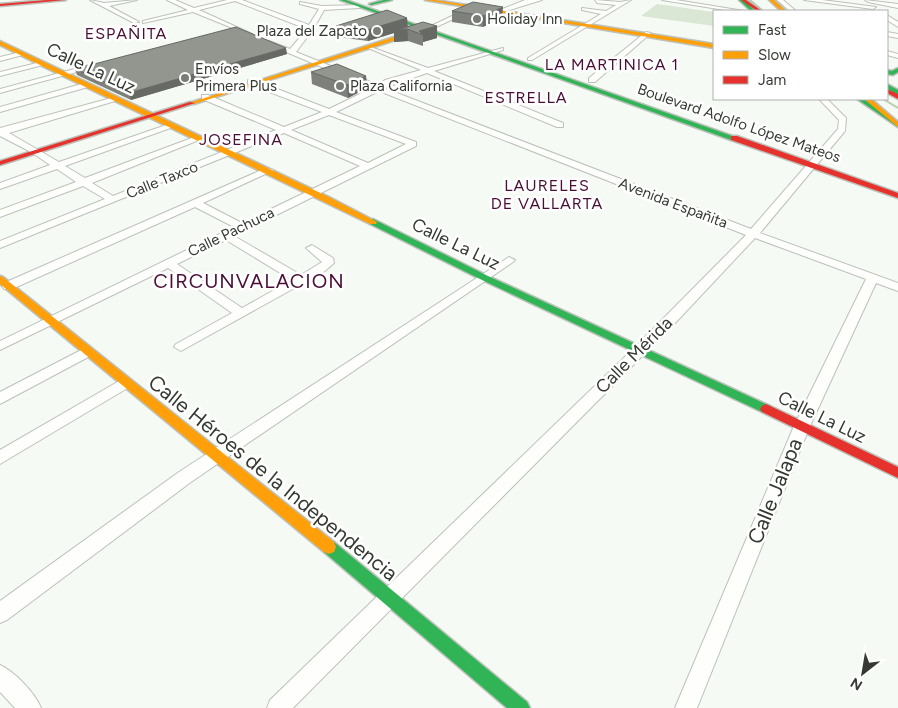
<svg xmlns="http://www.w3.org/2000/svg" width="898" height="708" font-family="Figtree,sans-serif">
<rect width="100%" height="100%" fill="#f6faf4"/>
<path fill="#dae7d4" d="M657 4 714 12V26L641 16Z"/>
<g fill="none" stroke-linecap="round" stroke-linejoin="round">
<g stroke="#baceb0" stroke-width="2">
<path d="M750 0 763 11"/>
<path d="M883 99 898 108"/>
</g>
<g stroke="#bcc1ba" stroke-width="2">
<g id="street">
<path d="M90 0 104 3 137 0 109 6 139 22 134 23Z"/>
<path d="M167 0H175L194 8 227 0H242L309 25 319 9 300 4V2L322 6 361 5 359 8 324 10 314 28 296 52 378 85 385 80 421 70 368 48V46L428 68 503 48V50L434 71 563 123V127H557L427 73 384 88 751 229 838 129 839 120 819 99H827L846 118 845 131 760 233 898 283V291L876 283 810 426 697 708H675L794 426 866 279 755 238 679 319 293 708H267L270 700 634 348 746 235 379 91 336 112 416 142V146L234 236 301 275 322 262 306 248 312 245 333 258 334 263 325 271 181 351 174 347 176 344 232 313 168 268 0 350V341L234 227 195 207 12 289H4L2 286 4 283 266 168 274 170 203 203 242 223 360 166 284 133 0 248V241L105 199 83 186 0 217V210L76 182 57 169 0 189V183L50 165 31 152 0 136V128L115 97V101L9 133 59 162 169 124 176 126 65 166 85 178 197 136 204 138 92 183 113 196 276 130 202 99V95H208L284 127 322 112 248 84V80H254L329 109 372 88 267 44 269 41 290 49 307 29 235 1 199 10 252 34V36L193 12 143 23V21L188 10ZM329 115 406 144 368 163 291 130ZM226 240 292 280 242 308 177 264Z"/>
<path d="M525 0H542L503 12 500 10Z"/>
<path d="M595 0 620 2 631 0 532 60H528V58L601 14 582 10V8L606 11 616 5 597 3Z"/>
<path d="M662 0H676L744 11H731Z"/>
<path d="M777 0H783L796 11H790Z"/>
<path d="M804 0H822L876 7 873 9Z"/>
<path d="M865 0 898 4V8L868 2Z"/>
<path d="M469 8 471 11 436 27 431 26Z"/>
<path d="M887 15 898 22V27L887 20Z"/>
<path d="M646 32 651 33 595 82H589V78Z"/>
<path d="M887 32 898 34V38L887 36Z"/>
<path d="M887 51 898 54V58L887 55Z"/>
<path d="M21 52 23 55 0 61V57Z"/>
<path d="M41 62 43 65 0 76V72Z"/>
<path d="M93 64 95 67 0 93V89Z"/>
<path d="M85 83 89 85 88 87 0 112V107Z"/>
<path d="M509 257 515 260 513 262 191 482 7 620 0 623V601L179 472Z"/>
<path d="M87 347 92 349 94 352 92 355 0 404V392Z"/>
<path d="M126 377 133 382 131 386 0 464V450Z"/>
<path d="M0 665C15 672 35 693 41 708H15L0 692Z"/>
</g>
</g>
<g stroke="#bcc1ba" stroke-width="3">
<g id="fast">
<path d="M340 0H346L738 138 731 140Z"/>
<path d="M384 0H392L371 5 369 4Z"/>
<path d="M739 0H744L755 11H751Z"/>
<path d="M898 68V72L893 75 887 74V70L892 71Z"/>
<path d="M887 84 898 90V95L887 89Z"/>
<path d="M857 99H864L898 122V127Z"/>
<path d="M373 219 488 276 770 406 772 409 770 412H762L482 280 370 224 369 222Z"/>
<path d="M329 540 334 542 527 702 530 708H507L324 552 322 547 324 542Z"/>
</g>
</g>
<g stroke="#bcc1ba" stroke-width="3">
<g id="slow">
<path d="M425 0H435L714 44V48Z"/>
<path d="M769 0H774L786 11H781Z"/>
<path d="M419 29 421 32 194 104 189 103Z"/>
<path d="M0 41 329 197 377 222 376 224H370L44 67 0 45Z"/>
<path d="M864 99H871L898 122V127Z"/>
<path d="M0 276 3 277 334 542 336 547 334 552 329 554 324 552 0 284Z"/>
</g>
</g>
<g stroke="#bcc1ba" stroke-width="3">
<g id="jam">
<path d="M47 0H66L0 6V4Z"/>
<path d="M741 0H746L762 11H757Z"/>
<path d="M887 89 898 94V99L887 93Z"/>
<path d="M190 102 195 103 0 165V161Z"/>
<path d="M731 136H737L898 193V198L731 140Z"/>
<path d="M766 404 898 467V478L762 412 760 409 762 406Z"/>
</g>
</g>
<use href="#street" fill="#fefefd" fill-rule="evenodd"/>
<use href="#fast" fill="#30b455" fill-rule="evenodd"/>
<use href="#slow" fill="#ff9f0a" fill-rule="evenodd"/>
<use href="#jam" fill="#e5322d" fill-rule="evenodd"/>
</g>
<g fill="#7e817b">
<path d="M452 11 502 17 483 27 452 22Z"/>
<path d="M407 18 408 26H437V38L423 42V46L408 41 394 42V33L368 41 337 37 336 26Z"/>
<path d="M287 54 131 100 77 75 75 69Z"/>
<path d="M311 72 366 76 367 88 348 98 312 84Z"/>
</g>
<g fill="#666964">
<path d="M503 7 502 17 483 27V16Z"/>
<path d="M407 18 408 41 394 42V33L368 41 367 30Z"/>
<path d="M437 26V38L423 42V35L419 31Z"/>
<path d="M286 48 287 54 131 100 129 93Z"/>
<path d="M366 76 367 88 348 98 347 85Z"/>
</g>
<g fill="#92968f" stroke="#666964">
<path d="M473 2 503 7 483 16 452 11Z"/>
<path d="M387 10 407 18 367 30 336 26Z"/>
<path d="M423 22 437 26 419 31 423 35 407 29 394 31Z"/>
<path d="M236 27 286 48 129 93 75 69Z"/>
<path d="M337 64 366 76 347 85 311 72Z"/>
</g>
<g fill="#787d75" stroke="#fff" stroke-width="2">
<circle cx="477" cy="19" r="5"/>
<circle cx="377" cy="31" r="5"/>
<circle cx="185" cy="78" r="5"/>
<circle cx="340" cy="86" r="5"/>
</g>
<g text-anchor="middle" stroke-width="5" stroke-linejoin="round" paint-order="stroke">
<g font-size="15" fill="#343a31" stroke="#fff" text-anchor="start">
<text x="487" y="24">Holiday Inn</text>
<text x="367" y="36" text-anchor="end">Plaza del Zapato</text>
<text x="195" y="74">Envíos<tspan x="195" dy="17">Primera Plus</tspan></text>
<text x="350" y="91">Plaza California</text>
</g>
<g font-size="15" fill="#343a31" stroke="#fff">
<text transform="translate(739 123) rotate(19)" y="5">Boulevard Adolfo López Mateos</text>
<text transform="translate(162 180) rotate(-22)" y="5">Calle Taxco</text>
<text transform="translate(673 203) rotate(21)" y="5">Avenida Españita</text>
<text transform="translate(231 232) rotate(-26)" y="5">Calle Pachuca</text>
</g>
<g font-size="16" letter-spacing="1" fill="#4b0f37" stroke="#fff">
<text x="126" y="39">ESPAÑITA</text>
<text x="612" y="70">LA MARTINICA 1</text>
<text x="526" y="103">ESTRELLA</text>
<text x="241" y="145">JOSEFINA</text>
<text x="547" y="191">LAURELES<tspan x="547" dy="18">DE VALLARTA</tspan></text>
</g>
<g font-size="18" fill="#343a31" stroke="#fff">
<text transform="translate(91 68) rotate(25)" y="6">Calle La Luz</text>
<text transform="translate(456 244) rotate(26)" y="6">Calle La Luz</text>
<text transform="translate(634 355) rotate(-45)" y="6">Calle Mérida</text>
<text transform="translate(822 417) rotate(26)" y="6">Calle La Luz</text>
</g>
<g font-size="20" letter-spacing="1" fill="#4b0f37" stroke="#fff">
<text x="249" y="288">CIRCUNVALACION</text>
</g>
<g font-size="21" fill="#343a31" stroke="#fff">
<text transform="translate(273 478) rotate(39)" y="7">Calle Héroes de la Independencia</text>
<text transform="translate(775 491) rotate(-68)" y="7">Calle Jalapa</text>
</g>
</g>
<rect x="713" y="10" width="175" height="90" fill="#ffffff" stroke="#aeb0ad"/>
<rect x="723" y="26" width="25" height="8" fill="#30b455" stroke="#aeb0ad"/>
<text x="758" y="35" font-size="15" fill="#343a31">Fast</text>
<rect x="723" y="51" width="25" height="8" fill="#ff9f0a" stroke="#aeb0ad"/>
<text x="758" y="60" font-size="15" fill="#343a31">Slow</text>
<rect x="723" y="76" width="25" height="8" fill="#e5322d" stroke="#aeb0ad"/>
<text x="758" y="85" font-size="15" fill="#343a31">Jam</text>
<g transform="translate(863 673) rotate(211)" stroke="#ffffff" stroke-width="4" paint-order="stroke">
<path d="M0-4L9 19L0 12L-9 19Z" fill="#343a31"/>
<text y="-8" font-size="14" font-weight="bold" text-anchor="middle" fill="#343a31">N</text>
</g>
</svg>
